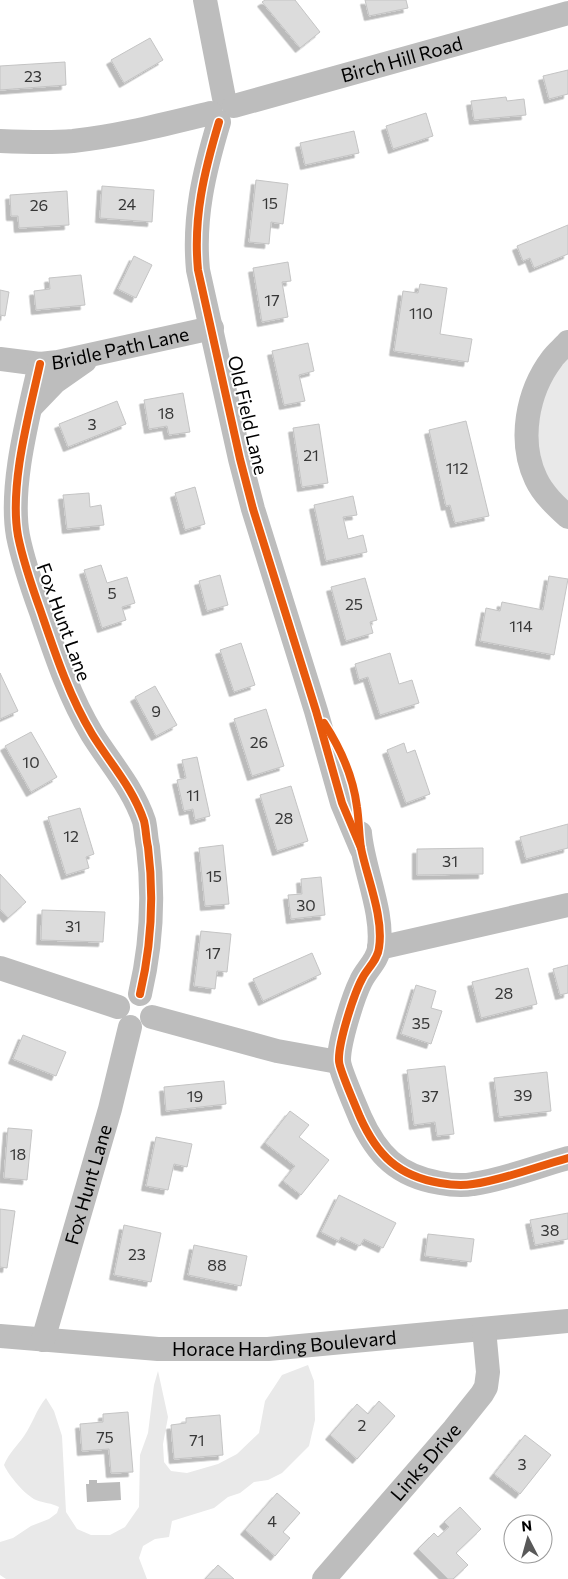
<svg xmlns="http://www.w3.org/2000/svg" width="568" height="1579" font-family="Commissioner,sans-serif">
<defs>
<filter id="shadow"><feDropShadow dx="-4.5" dy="4.5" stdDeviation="0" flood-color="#0004"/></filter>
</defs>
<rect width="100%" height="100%" fill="#fff"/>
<g fill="#e9e9e9">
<path d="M568 342V517L536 479 533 396Z"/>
<path d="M308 1365 314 1381 315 1420 309 1446 282 1473 268 1480 254 1482 240 1493 228 1497 214 1508 172 1521 169 1537 155 1539 143 1546 139 1558 147 1579H6L0 1575V1542L13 1538 31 1526 49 1519 57 1513 59 1507C52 1503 43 1503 36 1500 25 1495 9 1476 4 1465 9 1453 17 1446 24 1436 33 1423 36 1410 46 1398L54 1411 62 1436 66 1512 77 1529 91 1535H110L125 1527 139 1507 140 1455 148 1433 154 1385 158 1371 168 1417 163 1444 164 1462 171 1471 187 1473 218 1464 237 1454 259 1433 265 1401 282 1375Z"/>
</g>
<path fill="#bbb" d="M89 1480H97V1483L120 1482 121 1500 87 1502 86 1484H89Z"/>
<g fill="#dcdcdc" stroke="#c4c4c4" filter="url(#shadow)">
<path d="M265 0H295L320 32 300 48 262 2Z"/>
<path d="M365 0H406L408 8 369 16Z"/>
<path d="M150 38 163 60 124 83 111 60Z"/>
<path d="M65 62 66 85 0 90V66Z"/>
<path d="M568 70V94L549 99 543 76Z"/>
<path d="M506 97 507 101 524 99 526 115 474 120 471 101Z"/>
<path d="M426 113 433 136 393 149 386 126Z"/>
<path d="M354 131 359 153 305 165 300 143Z"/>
<path d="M256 180 288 184 283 224 271 222 269 244 249 242Z"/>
<path d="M102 186 154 190 152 222 100 218Z"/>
<path d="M67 191 69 225 19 228 18 216H11L10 195Z"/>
<path d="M568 225V254L534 268 530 258 523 261 517 246Z"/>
<path d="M134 256 152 265 136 298 118 289Z"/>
<path d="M288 262 291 281 282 282 288 317 262 322 253 268Z"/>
<path d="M81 275 85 305 36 310 34 291 50 289 49 278Z"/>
<path d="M420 284 447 288 440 334 472 339 468 362 394 351 403 291 418 293Z"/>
<path d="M0 290 9 292 5 316 0 315Z"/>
<path d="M308 343 314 371 299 375 305 401 284 405 272 351Z"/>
<path d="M183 393 190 432 169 435 167 426 149 429 144 400Z"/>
<path d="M117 401 126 424 68 447 59 424Z"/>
<path d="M466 421 489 516 455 523 450 505 446 506 429 430Z"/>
<path d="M319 424 328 483 302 487 293 428Z"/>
<path d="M195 487 205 524 185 530 175 493Z"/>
<path d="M89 493 90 507 101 505 104 525 67 529 63 495Z"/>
<path d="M353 496 357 515 343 517 348 539 363 535 367 552 326 561 314 505Z"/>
<path d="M101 565 107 583 127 577 135 603 122 607 126 620 102 628 84 570Z"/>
<path d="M220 575 228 605 207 611 199 581Z"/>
<path d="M549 576 568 579 554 655 480 641 486 608 500 611 502 602 543 610Z"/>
<path d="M365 578 377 620 370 622 373 633 346 641 331 587Z"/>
<path d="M241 643 255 685 234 692 220 650Z"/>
<path d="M390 653 399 684 412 680 419 703 380 715 368 677 359 680 355 664Z"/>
<path d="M0 673 18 711 0 719Z"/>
<path d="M155 686 177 725 156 736 135 697Z"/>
<path d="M266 709 284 766 252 776 234 719Z"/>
<path d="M31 732 57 777 31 792 5 746Z"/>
<path d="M404 743 407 753 415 750 430 794 406 803 387 750Z"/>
<path d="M197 757 210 816 195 820 193 809 184 811 177 780 186 778 182 760Z"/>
<path d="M291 786 308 841 277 851 260 795Z"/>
<path d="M80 808 94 854 86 857 89 868 66 875 48 817Z"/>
<path d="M568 824V848L526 859 520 837Z"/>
<path d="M223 845 229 904 205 906 199 848Z"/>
<path d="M483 848V874L417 875V849Z"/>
<path d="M0 874 26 902 8 918 0 909Z"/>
<path d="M321 877 325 915 291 919 288 895 302 894 301 879Z"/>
<path d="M42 910 105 912 103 942 41 940Z"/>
<path d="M201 931 231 934 227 972 217 971 215 989 194 986Z"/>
<path d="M312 953 321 974 263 1001 253 979Z"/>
<path d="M568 965V993L560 995 553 969Z"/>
<path d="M528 968 537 1004 481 1018 472 982Z"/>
<path d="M416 985 436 991 431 1008 442 1011 431 1044 401 1034Z"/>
<path d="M23 1035 66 1052 56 1076 13 1059Z"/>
<path d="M445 1066 454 1134 437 1136 435 1122 414 1125 407 1070Z"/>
<path d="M547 1072 551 1111 499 1117 494 1078Z"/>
<path d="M224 1081 226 1104 166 1111 164 1087Z"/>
<path d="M290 1111 309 1125 299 1137 329 1160 301 1195 283 1181 295 1166 265 1143Z"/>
<path d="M8 1128 32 1130 27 1180 4 1178Z"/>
<path d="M156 1137 192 1144 187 1167 174 1164 168 1190 146 1186Z"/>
<path d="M339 1195 396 1223 383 1248 364 1239 360 1246 341 1237 339 1241 321 1232Z"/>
<path d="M0 1209 15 1211 7 1268 0 1267Z"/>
<path d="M568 1213V1239L535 1245 530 1220Z"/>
<path d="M124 1225 161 1233 151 1282 114 1275Z"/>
<path d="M428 1234 474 1239 471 1262 425 1256Z"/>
<path d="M194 1245 247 1256 241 1286 188 1275Z"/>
<path d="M379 1401 395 1416 357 1459 330 1435 357 1404 368 1414Z"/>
<path d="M128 1412 133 1472 111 1473 109 1449 82 1451 80 1424 103 1422V1414Z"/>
<path d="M220 1415 223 1455 174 1459 171 1425 186 1423V1418Z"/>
<path d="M525 1435 551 1455 520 1494 494 1474Z"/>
<path d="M277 1493 300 1513 283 1532 290 1538 275 1556 245 1530Z"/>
<path d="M460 1507 481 1529 456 1553 468 1565 453 1579H448L418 1549 434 1533 438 1537 449 1527 444 1522Z"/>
<path d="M218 1565 234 1579H205Z"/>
</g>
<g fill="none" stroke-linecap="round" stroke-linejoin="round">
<g stroke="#bdbdbd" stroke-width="24">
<path d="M205 0 224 98"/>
<path id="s1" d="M234 106 568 13"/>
<path d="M219 122C204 172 193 218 198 270L240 459 253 509 316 711 342 803 361 848"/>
<path d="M0 141C24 142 49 143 73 141 120 136 165 124 211 113"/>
<path d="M568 342C563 348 556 353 552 359 527 392 518 441 536 479 543 494 556 506 568 517"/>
<path id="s2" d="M0 359 40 364 58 362 212 328"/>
<path d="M40 364C29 414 9 486 18 536 23 561 32 587 41 612 55 653 69 696 92 734 110 763 133 788 144 821 146 829 146 839 148 847 154 895 151 947 140 994"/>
<path d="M31 407 55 382 85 361"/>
<path d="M360 833C363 868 384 912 379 948 378 960 366 970 361 981 353 997 339 1042 339 1060 339 1069 356 1107 360 1117 377 1155 398 1176 440 1183 451 1185 462 1186 473 1184 503 1180 538 1166 568 1158"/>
<path d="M379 948 568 905"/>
<path d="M0 968 118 1007"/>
<path d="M152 1017 277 1051 338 1062"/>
<path id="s3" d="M0 1336 158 1349H268L568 1321"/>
<path id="s4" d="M43 1340 110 1109 130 1027"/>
<path id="s5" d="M324 1579 454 1429 482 1394 486 1387 488 1372 484 1329"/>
</g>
<g stroke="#fff" stroke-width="11">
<g id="cycleway">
<path d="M219 122C204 172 193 218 198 270L240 459 253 509 316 711 342 803 361 848"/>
<path d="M40 364C29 414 9 486 18 536 23 561 32 587 41 612 55 653 69 696 92 734 110 763 133 788 144 821 146 829 146 839 148 847 154 895 151 947 140 994"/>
<path d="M324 723C341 749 353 775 357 807 359 820 359 835 361 848 367 878 384 917 379 948 378 959 368 968 363 977 354 993 338 1043 339 1061 339 1069 356 1107 360 1117 377 1155 398 1176 440 1183 451 1185 462 1186 473 1184 503 1180 538 1166 568 1158"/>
</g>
</g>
<use href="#cycleway" stroke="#e8590c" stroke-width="8"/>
</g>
<g text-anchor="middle" stroke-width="4" stroke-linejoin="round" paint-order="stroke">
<g font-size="16" fill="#373737">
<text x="33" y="82">23</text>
<text x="270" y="209">15</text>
<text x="127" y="210">24</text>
<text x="39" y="211">26</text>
<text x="272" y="306">17</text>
<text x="421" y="319">110</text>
<text x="166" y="419">18</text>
<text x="92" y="430">3</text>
<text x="311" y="461">21</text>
<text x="457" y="474">112</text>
<text x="112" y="599">5</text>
<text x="354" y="610">25</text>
<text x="521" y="632">114</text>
<text x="156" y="717">9</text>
<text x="259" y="748">26</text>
<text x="31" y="768">10</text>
<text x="193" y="801">11</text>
<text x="284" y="824">28</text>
<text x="71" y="842">12</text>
<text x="450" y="867">31</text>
<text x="214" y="882">15</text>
<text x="306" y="911">30</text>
<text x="73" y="932">31</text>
<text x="213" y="959">17</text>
<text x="504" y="999">28</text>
<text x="421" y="1029">35</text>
<text x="523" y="1101">39</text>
<text x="195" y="1102">19</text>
<text x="430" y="1102">37</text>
<text x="18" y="1160">18</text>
<text x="550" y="1236">38</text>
<text x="137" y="1260">23</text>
<text x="217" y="1271">88</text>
<text x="362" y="1431">2</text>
<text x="105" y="1443">75</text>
<text x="197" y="1446">71</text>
<text x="522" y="1470">3</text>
<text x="272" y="1527">4</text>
</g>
<g font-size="19" fill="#000" stroke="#fff">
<text dy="7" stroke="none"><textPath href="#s1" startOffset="174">Birch Hill Road</textPath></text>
<text dy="7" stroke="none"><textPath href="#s2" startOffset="122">Bridle Path Lane</textPath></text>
<text transform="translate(248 415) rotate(77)" y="7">Old Field Lane</text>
<text transform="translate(64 622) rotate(70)" y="7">Fox Hunt Lane</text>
<text dy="7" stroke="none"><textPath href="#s4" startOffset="162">Fox Hunt Lane</textPath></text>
<text dy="7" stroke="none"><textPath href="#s3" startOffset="285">Horace Harding Boulevard</textPath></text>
<text dy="7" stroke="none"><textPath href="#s5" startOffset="155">Links Drive</textPath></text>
</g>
</g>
<g transform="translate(528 1539) rotate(354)"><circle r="24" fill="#ffffff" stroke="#999999"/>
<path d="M0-4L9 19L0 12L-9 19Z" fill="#595959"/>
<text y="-8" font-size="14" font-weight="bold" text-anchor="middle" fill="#000000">N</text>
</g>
</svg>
